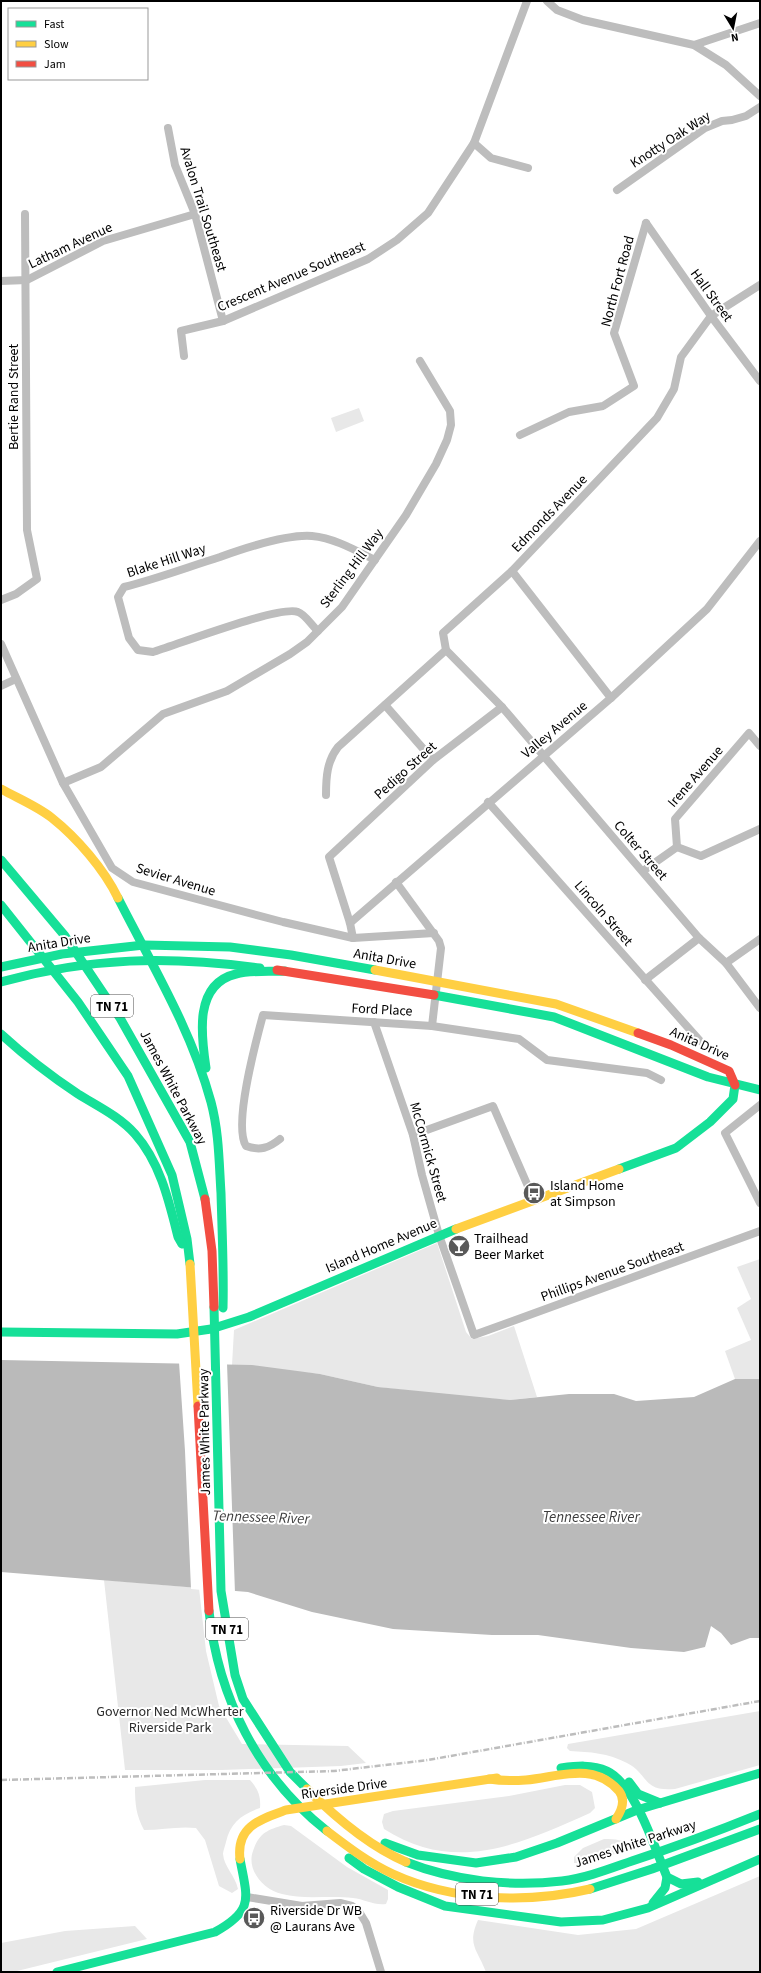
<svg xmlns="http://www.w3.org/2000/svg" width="761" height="1973" font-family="'Source Sans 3',sans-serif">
<rect width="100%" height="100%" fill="#fff"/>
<g fill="#e8e8e8">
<path d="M359 408 364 421 336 432 331 418Z"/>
<path d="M437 1243 466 1332 472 1339 488 1336 514 1326 537 1397 510 1400 455 1396 378 1387 320 1374 232 1365 234 1330Z"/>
<path d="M760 1259V1379H735L725 1351 751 1340 737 1308 751 1299 737 1267Z"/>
<path d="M104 1580 199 1588 206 1651 219 1706 242 1744 348 1746 366 1763 341 1766 222 1770H125Z"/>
<path d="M760 1711V1765L675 1789C642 1792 649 1774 627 1763 608 1753 590 1752 570 1751L567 1748 568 1744Z"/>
<path d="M205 1780H250C258 1789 261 1796 260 1808 242 1814 230 1823 226 1842 225 1846 223 1851 223 1854 224 1867 235 1875 238 1889L232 1893 219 1886 205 1840 196 1828C178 1826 162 1830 144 1830 136 1815 135 1804 135 1787Z"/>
<path d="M565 1785H580L592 1792 595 1808 590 1813C520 1844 456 1875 384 1829L382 1822 384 1814 393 1811 509 1796Z"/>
<path d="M284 1825 291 1826 347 1867 388 1890V1899L386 1904C375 1906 364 1899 353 1898 330 1895 304 1900 282 1894 264 1890 246 1870 253 1851 259 1833 267 1830 284 1825Z"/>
<path d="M604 1839C615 1839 624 1840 633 1845V1848L588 1863H574V1857L583 1848Z"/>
<path d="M760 1876V1972H486C477 1949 467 1945 478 1920L578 1935 636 1929Z"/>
<path d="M135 1926 147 1939 13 1972H1V1943L65 1931Z"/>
</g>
<path fill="#bababa" d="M1 1360 252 1365 320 1374 378 1387 510 1400 569 1394H614L636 1401 694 1397 735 1379H760V1638H750L731 1645 721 1633 711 1626 705 1647 684 1652 631 1648 538 1635H492L393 1629 312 1612 248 1592 1 1572Z"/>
<path fill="#fff" d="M179 1362 227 1363 235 1593 191 1589 185 1451Z"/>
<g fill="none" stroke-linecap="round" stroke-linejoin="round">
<g stroke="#bdbdbd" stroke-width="8">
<path d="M547 1 557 10 583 20 694 45 726 65 760 96"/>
<path d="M694 45 760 23"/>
<path d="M168 128 175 165 195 214 223 321"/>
<path d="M474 143 491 158 528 168"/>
<path d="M617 190 705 128 722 121 732 120 746 116 760 107"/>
<path d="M646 223 711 316 760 381"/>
<path d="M1 281 27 280 103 241 195 214"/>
<path d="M184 356 181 331 223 321 368 259 397 240 428 213 474 143 527 1"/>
<path d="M520 435 569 412 603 406 634 386 614 333 646 223"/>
<path d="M512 571 611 698"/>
<path d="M1 600 16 594 37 579 27 530 25 214"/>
<path d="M318 631C312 626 305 614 298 612 280 605 176 645 153 652L138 650 129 638 118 597 124 587C156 579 188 567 220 557 245 548 286 534 312 536 334 538 355 550 375 560"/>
<path d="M1 644 63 783 112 868 133 882 283 922 353 938 434 933"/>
<path d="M446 650 502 707 699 938 726 963 760 1008"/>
<path d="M1 686 16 679"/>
<path d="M385 705 433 760"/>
<path d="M63 783 101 767 163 714 227 691 290 654 307 642 342 607 406 515 436 464 447 440 451 425 450 411 420 361"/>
<path d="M326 795C326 777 327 761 338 747L446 650 443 633 512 571 657 418 674 389 681 357 711 316 760 285"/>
<path d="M488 802 700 1041"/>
<path d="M677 847 675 819 749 733 760 746"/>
<path d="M677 847 701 856 760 829"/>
<path d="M643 871 677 847"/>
<path d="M396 882 439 941 441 948 432 1026"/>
<path d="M350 923 611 698 707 609 760 541"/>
<path d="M353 938 350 923 329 857 433 760 502 707"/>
<path d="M726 963 760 939"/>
<path d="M645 980 699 938"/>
<path d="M374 1022 413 1135 422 1175 439 1235 474 1335 760 1231"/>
<path d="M760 1105 725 1133 760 1203"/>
<path d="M413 1135 493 1106 534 1200"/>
<path d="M280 1139C269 1148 260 1151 246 1146 233 1125 256 1041 263 1015L432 1026 519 1039 547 1060 647 1073 661 1080"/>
<path d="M247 1897 302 1906 340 1903 352 1906 358 1910 366 1923 381 1972"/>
</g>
<g stroke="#16e098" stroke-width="9">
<path d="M1 860 65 936 120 1018 190 1142 205 1199"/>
<path d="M118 898C152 965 191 1029 211 1102 219 1132 219 1162 221 1193 222 1231 224 1269 223 1308"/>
<path d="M1 905 78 1002 128 1076 172 1175 187 1239 190 1264"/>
<path d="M1 967 62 954 144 945 230 947 291 955 375 970"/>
<path d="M1 982C91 957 168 956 260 968"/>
<path d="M434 995 554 1017 708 1077 760 1090"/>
<path d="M1 1034C25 1056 51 1076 78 1094 97 1106 119 1116 135 1134 160 1162 169 1201 178 1237L182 1244"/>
<path d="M206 1068C201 1035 194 984 236 974 252 970 269 972 285 971"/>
<path d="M619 1169 676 1148 710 1122 733 1099 735 1085"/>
<path d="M214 1307 221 1591 235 1675 243 1699 290 1772 307 1789"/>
<path d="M1 1332 177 1334 211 1329 249 1317 456 1229"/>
<path d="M209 1611C218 1697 258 1777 327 1831"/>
<path d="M561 1768C576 1766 592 1764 607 1771 635 1784 655 1849 667 1877L681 1884 698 1882"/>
<path d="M629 1782 638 1794 660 1803"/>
<path d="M637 1810 760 1773"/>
<path d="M385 1843 418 1855 476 1863 516 1857 557 1843 637 1810"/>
<path d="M349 1858 364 1869 398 1887 445 1906 561 1922 603 1920 648 1908 760 1859"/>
<path d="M406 1862C454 1881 510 1887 562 1881 586 1878 609 1869 632 1861 675 1847 718 1831 760 1814"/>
<path d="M590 1889 652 1869 760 1829"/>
<path d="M653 1903 665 1888 667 1877"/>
<path d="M57 1972 215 1932C255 1910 247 1898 240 1859"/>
</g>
<g stroke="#ffcf43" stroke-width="9">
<path d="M1 789C17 798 37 806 52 818 77 838 104 869 118 898"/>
<path d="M375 970 556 1004 638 1033"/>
<path d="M456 1229 619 1169"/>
<path d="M190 1264 198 1406"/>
<path d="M489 1779C502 1781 513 1781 526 1780 559 1777 593 1761 619 1791 626 1800 622 1810 616 1819"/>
<path d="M307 1789C334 1816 371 1847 406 1862"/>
<path d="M327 1831C348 1847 369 1863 393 1874 452 1901 527 1904 590 1889"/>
<path d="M240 1859C236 1826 261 1819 286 1810L497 1778"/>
</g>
<g stroke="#f24e42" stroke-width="9">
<path d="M277 970 434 995"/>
<path d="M638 1033 671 1045 729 1071 735 1085"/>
<path d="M205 1199 212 1251 214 1307"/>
<path d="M198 1406 209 1611"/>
</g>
<path stroke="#bdbdbd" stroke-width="2.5" stroke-dasharray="6 2 1 2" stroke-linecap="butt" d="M1 1780 334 1771 428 1760 760 1701"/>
</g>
<defs>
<g id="bus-disc" transform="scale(1.15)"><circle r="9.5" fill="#595959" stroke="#fff"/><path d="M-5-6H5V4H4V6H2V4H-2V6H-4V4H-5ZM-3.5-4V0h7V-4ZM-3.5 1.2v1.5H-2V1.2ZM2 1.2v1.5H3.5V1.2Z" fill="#fff"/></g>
<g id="bar-disc" transform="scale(1.15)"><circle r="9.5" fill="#595959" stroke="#fff"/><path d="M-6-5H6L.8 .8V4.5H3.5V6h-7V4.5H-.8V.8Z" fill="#fff"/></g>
</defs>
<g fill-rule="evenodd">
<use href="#bus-disc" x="534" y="1193"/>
<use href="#bar-disc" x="459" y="1246"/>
<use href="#bus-disc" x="254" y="1918"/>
</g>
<g text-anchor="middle" stroke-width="4" stroke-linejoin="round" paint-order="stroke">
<g fill="#fff" stroke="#4c4c4c" stroke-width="1">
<rect x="91" y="995" width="42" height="22" rx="3"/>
<rect x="206" y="1618" width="42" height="22" rx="3"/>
<rect x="456" y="1883" width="42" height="22" rx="3"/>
</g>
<g font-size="13" font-weight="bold" fill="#000">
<text x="112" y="1011">TN 71</text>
<text x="227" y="1634">TN 71</text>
<text x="477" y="1899">TN 71</text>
</g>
<g font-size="14" fill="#000" stroke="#fff">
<text transform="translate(670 139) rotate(-33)" y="5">Knotty Oak Way</text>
<text transform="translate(204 209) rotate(73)" y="5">Avalon Trail Southeast</text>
<text transform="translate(70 245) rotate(-25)" y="5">Latham Avenue</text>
<text transform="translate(291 276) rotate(-23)" y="5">Crescent Avenue Southeast</text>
<text transform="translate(617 281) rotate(-75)" y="5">North Fort Road</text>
<text transform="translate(712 295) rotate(54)" y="5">Hall Street</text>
<text transform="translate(13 397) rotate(-90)" y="5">Bertie Rand Street</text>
<text transform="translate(549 513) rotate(-46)" y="5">Edmonds Avenue</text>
<text transform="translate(166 560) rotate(-18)" y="5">Blake Hill Way</text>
<text transform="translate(351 568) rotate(-53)" y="5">Sterling Hill Way</text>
<text transform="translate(554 729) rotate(-40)" y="5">Valley Avenue</text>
<text transform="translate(405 770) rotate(-42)" y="5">Pedigo Street</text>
<text transform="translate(695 776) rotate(-49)" y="5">Irene Avenue</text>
<text transform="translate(641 850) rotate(49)" y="5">Colter Street</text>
<text transform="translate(176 879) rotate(17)" y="5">Sevier Avenue</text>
<text transform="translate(604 913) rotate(49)" y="5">Lincoln Street</text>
<text transform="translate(59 942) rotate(-9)" y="5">Anita Drive</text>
<text transform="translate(385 958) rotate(10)" y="5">Anita Drive</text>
<text transform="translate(382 1009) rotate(3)" y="5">Ford Place</text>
<text transform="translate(700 1043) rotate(24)" y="5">Anita Drive</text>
<text transform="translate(174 1087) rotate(62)" y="5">James White Parkway</text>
<text transform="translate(429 1152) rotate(74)" y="5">McCormick Street</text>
<text transform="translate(381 1245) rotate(-23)" y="5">Island Home Avenue</text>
<text transform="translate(612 1271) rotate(-20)" y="5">Phillips Avenue Southeast</text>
<text transform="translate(204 1432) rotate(-91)" y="5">James White Parkway</text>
<text transform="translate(344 1788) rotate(-8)" y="5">Riverside Drive</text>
<text transform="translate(635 1843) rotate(-18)" y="5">James White Parkway</text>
</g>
<g font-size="14" fill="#000" stroke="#fff" text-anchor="start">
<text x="550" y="1190">Island Home<tspan x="550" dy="16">at Simpson</tspan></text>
<text x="474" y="1243">Trailhead<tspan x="474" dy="16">Beer Market</tspan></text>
<text x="270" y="1915">Riverside Dr WB<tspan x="270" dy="16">@ Laurans Ave</tspan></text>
</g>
<g font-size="14" fill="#2c2c2c" stroke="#fff">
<text x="170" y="1716">Governor Ned McWherter<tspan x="170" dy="16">Riverside Park</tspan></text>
</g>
<g font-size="15" font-style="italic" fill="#3d3d3d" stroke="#fff">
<text transform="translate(261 1517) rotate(2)" y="5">Tennessee River</text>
<text x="591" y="1522">Tennessee River</text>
</g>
</g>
<rect width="761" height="1973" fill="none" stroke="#000000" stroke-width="4"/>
<rect x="8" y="8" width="140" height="72" fill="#ffffff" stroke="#999999"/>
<rect x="16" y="21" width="20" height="6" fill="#16e098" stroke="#999999"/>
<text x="44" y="28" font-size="12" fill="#000000">Fast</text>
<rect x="16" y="41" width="20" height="6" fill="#ffcf43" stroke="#999999"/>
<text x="44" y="48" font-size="12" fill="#000000">Slow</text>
<rect x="16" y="61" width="20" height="6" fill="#f24e42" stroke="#999999"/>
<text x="44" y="68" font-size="12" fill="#000000">Jam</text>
<g transform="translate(733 28) rotate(170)" stroke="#ffffff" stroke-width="3" paint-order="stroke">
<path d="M0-3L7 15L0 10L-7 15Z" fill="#000000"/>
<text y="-6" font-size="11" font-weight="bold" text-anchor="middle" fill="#000000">N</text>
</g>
</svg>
